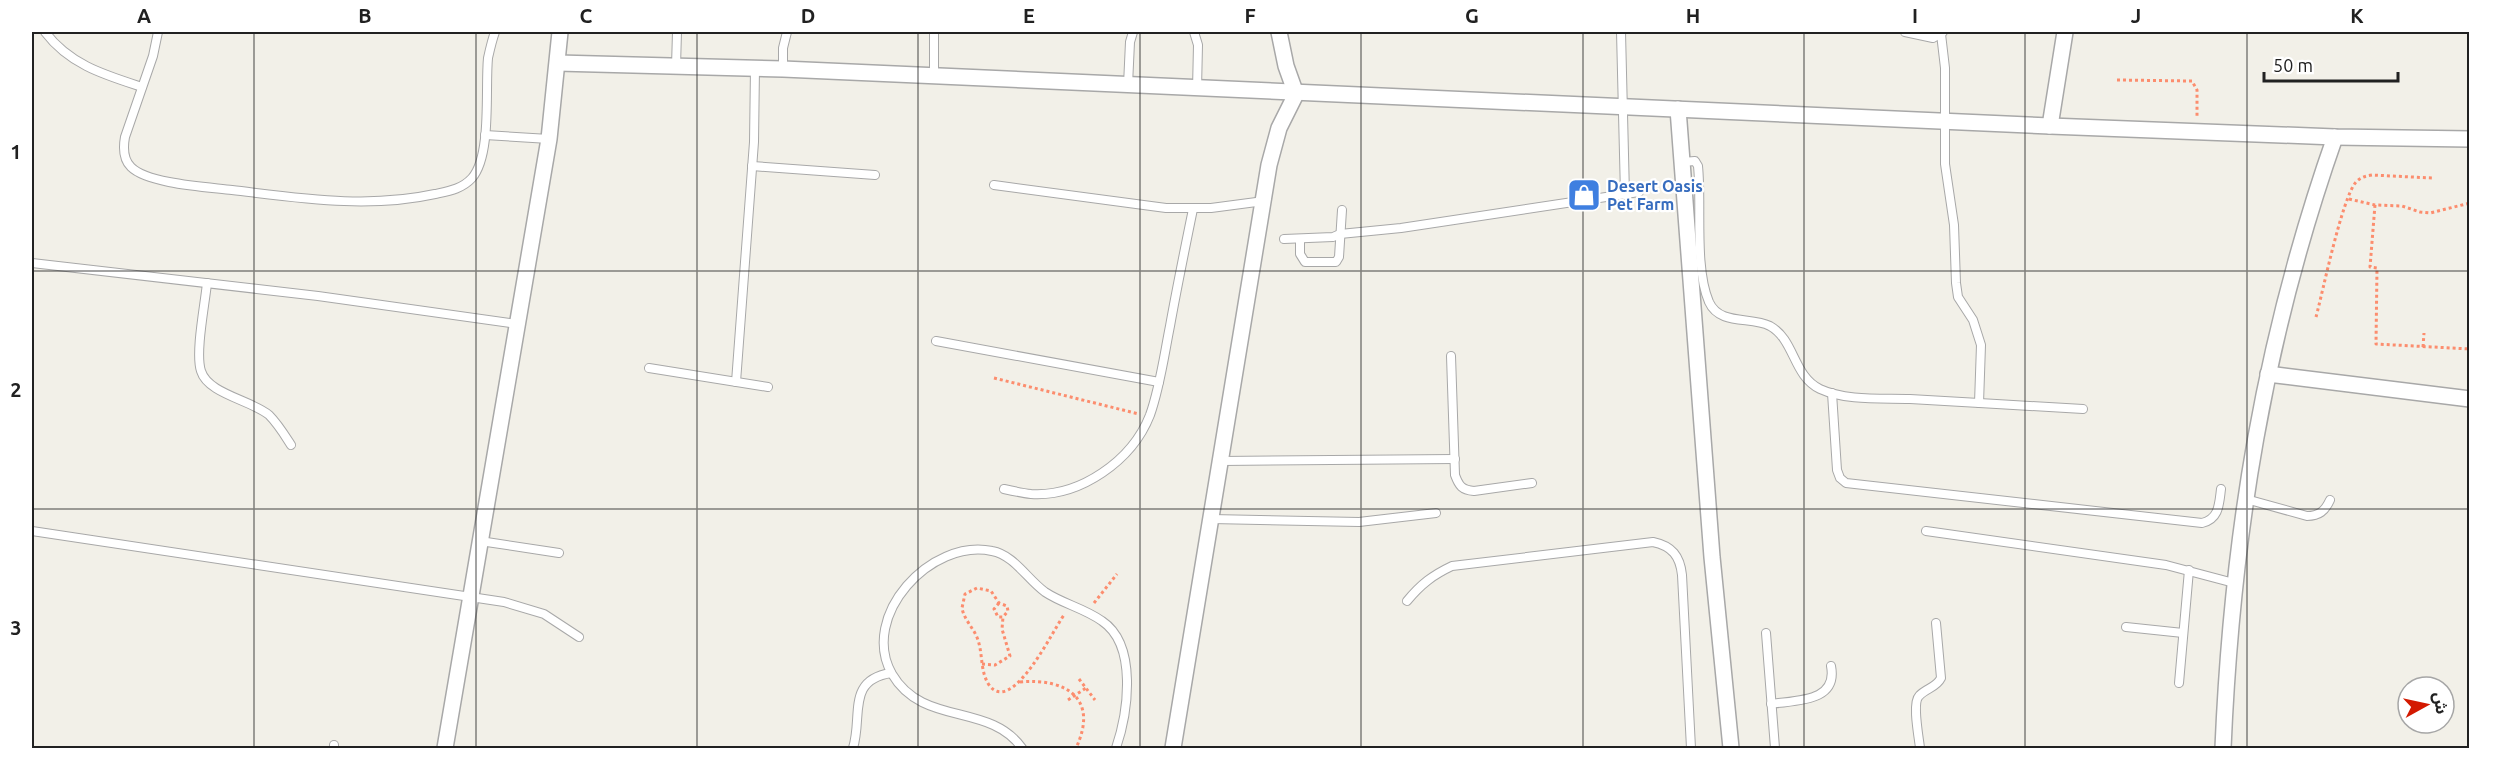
<svg xmlns="http://www.w3.org/2000/svg" width="2501" height="780" font-family="Ubuntu,'Noto Sans Arabic',sans-serif">
<rect width="100%" height="100%" fill="#f2f0e8"/>
<g fill="none" stroke-linecap="round" stroke-linejoin="round">
<g stroke="#a8a8a8" stroke-width="10">
<g id="service">
<path d="M45 32C70 65 105 75 142 87"/>
<path d="M158 32 153 56 125 137C123 148 123 159 131 167 148 184 208 187 232 190 300 198 367 209 435 194 449 191 462 189 472 178 492 155 485 88 488 58 490 49 492 40 495 32"/>
<path d="M1194 32 1198 45 1197 89"/>
<path d="M1621 32 1625 195"/>
<path d="M1905 32 1933 38 1943 32"/>
<path d="M1941 34 1945 68V164L1954 225 1956 283 1958 297 1973 320 1981 345 1979 403"/>
<path d="M676 66 677 32"/>
<path d="M783 69V48L787 32"/>
<path d="M934 76V32"/>
<path d="M1128 85 1130 42 1133 32"/>
<path d="M485 135 549 139"/>
<path d="M1682 162 1695 161 1698 166C1702 205 1694 267 1709 302 1720 326 1751 316 1770 326 1795 340 1793 376 1820 389 1846 401 1882 398 1910 399 1968 402 2025 406 2083 409"/>
<path d="M752 166 875 175"/>
<path d="M994 185 1166 208H1211L1264 201"/>
<path d="M1284 239 1333 237 1340 234 1401 228 1639 192"/>
<path d="M1300 239V254L1305 262H1336L1339 257 1342 210"/>
<path d="M32 263 318 296 517 324"/>
<path d="M207 283C205 304 195 353 201 371 208 394 251 400 269 415 278 424 284 434 291 445"/>
<path d="M936 341 1159 382"/>
<path d="M1451 356 1455 475C1459 486 1462 490 1474 491L1532 483"/>
<path d="M649 368 768 387"/>
<path d="M736 382 754 142 755 68"/>
<path d="M1832 393 1837 470 1840 478 1846 483 2202 523C2219 519 2219 505 2221 489"/>
<path d="M1221 461 1455 459"/>
<path d="M1004 489C1013 491 1022 493 1031 494 1080 497 1132 461 1150 415 1160 387 1164 356 1170 326 1177 287 1185 248 1193 209"/>
<path d="M2246 499 2307 516C2319 516 2325 511 2330 500"/>
<path d="M1211 519 1359 522 1436 513"/>
<path d="M32 531 504 602 544 614 579 637"/>
<path d="M1926 531 2166 565 2234 583"/>
<path d="M480 541 559 553"/>
<path d="M1407 601C1421 584 1433 575 1452 566L1653 542C1672 546 1680 556 1682 575L1691 748"/>
<path d="M2126 627 2183 633"/>
<path d="M1766 633 1775 748"/>
<path d="M2179 683 2189 570"/>
<path d="M1771 704C1797 700 1838 702 1831 666"/>
<path d="M334 748V745"/>
<path d="M853 748C863 716 846 680 891 673"/>
<path d="M1022 748C989 702 923 727 892 674 859 616 931 538 992 551 1014 555 1027 579 1045 592 1063 604 1084 608 1102 621 1138 645 1128 713 1116 748"/>
<path d="M1920 748C1919 738 1912 703 1919 696 1926 688 1936 688 1941 678L1936 623"/>
</g>
</g>
<g stroke="#a8a8a8" stroke-width="18">
<g id="minor">
<path d="M558 63 783 69 2050 126 2335 137 2470 139"/>
<path d="M1678 109 1712 557 1731 748"/>
<path d="M2050 126 2065 32"/>
<path d="M2268 374 2470 399"/>
<path d="M445 748 549 139 560 32"/>
<path d="M1173 748 1269 165 1279 128 1296 94 1286 66 1279 32"/>
<path d="M2223 748C2232 535 2264 339 2335 137"/>
</g>
</g>
<g stroke="#fc8d6e" stroke-width="3" stroke-dasharray="3 3" stroke-linecap="butt">
<path d="M2117 80 2192 81 2197 90V116"/>
<path d="M2349 199 2375 205 2402 206 2420 212 2430 213 2470 203"/>
<path d="M2375 205 2370 267 2377 268 2376 344 2470 349"/>
<path d="M2316 317C2323 291 2342 198 2356 182 2361 177 2366 176 2372 175L2432 178"/>
<path d="M2423 347 2424 333"/>
<path d="M994 378 1139 414"/>
<path d="M999 603 994 609 998 617H1003L1008 611 1007 606 999 603 991 591 977 588 965 594 962 608C964 620 974 628 978 640 983 655 980 671 989 685 1012 717 1054 628 1064 615"/>
<path d="M1094 603 1117 574"/>
<path d="M982 664 995 665 1010 656 1002 629 1003 617"/>
<path d="M1079 679 1095 700"/>
<path d="M1020 682C1067 678 1099 699 1076 748"/>
<path d="M1068 700 1086 688"/>
</g>
<use href="#service" stroke="#fff" stroke-width="8"/>
<use href="#minor" stroke="#fff" stroke-width="15"/>
</g>
<path fill="none" stroke="#212121" stroke-width="1.5" stroke-opacity="0.55" d="M254 32V748M476 32V748M697 32V748M918 32V748M1140 32V748M1361 32V748M1583 32V748M1804 32V748M2025 32V748M2247 32V748M32 271H2470M32 509H2470"/>
<defs>
<g id="shop-square" transform="scale(1.725)"><rect x="-9" y="-9" width="18" height="18" rx="4" fill="#3f7fe0" stroke="#fff"/><path d="M-5-2.5h2.3a2.7 3.5 0 0 1 5.4 0H5L5.5 6h-11ZM-1.5-2.5h3a1.5 2.3 0 0 0-3 0Z" fill="#fff"/></g>
</defs>
<g fill-rule="evenodd">
<use href="#shop-square" x="1584" y="195"/>
</g>
<g text-anchor="middle" stroke-width="4.5" stroke-linejoin="round" paint-order="stroke">
<g font-size="16" font-weight="bold" fill="#366cbe" stroke="#fff" text-anchor="start">
<text x="1607" y="192">Desert Oasis<tspan x="1607" dy="18">Pet Farm</tspan></text>
</g>
</g>
<rect width="2501" height="780" fill="none" stroke="#ffffff" stroke-width="66"/>
<g transform="translate(2426 705) rotate(82)"><circle r="28" fill="#ffffff" stroke="#a6a6a6" stroke-width="1.5"/>
<path d="M0-4.5L10 22L0 15L-10 22Z" fill="#d31900"/>
<text y="-9" font-size="16" font-weight="bold" text-anchor="middle" fill="#212121">ش</text>
</g>
<path d="M2264 72v9h134v-9" fill="none" stroke="#212121" stroke-width="3"/>
<text x="2273" y="72" font-size="18" fill="#212121" stroke="#ffffff" stroke-width="4.5" paint-order="stroke">50 m</text>
<rect x="33" y="33" width="2435" height="714" fill="none" stroke="#212121" stroke-width="2"/>
<g font-size="20" text-anchor="middle" font-weight="bold" fill="#212121">
<text x="144" y="23">A</text>
<text x="365" y="23">B</text>
<text x="586" y="23">C</text>
<text x="808" y="23">D</text>
<text x="1029" y="23">E</text>
<text x="1250" y="23">F</text>
<text x="1472" y="23">G</text>
<text x="1693" y="23">H</text>
<text x="1915" y="23">I</text>
<text x="2136" y="23">J</text>
<text x="2357" y="23">K</text>
<text x="16" y="159">1</text>
<text x="16" y="397">2</text>
<text x="16" y="635">3</text>
</g>
</svg>
